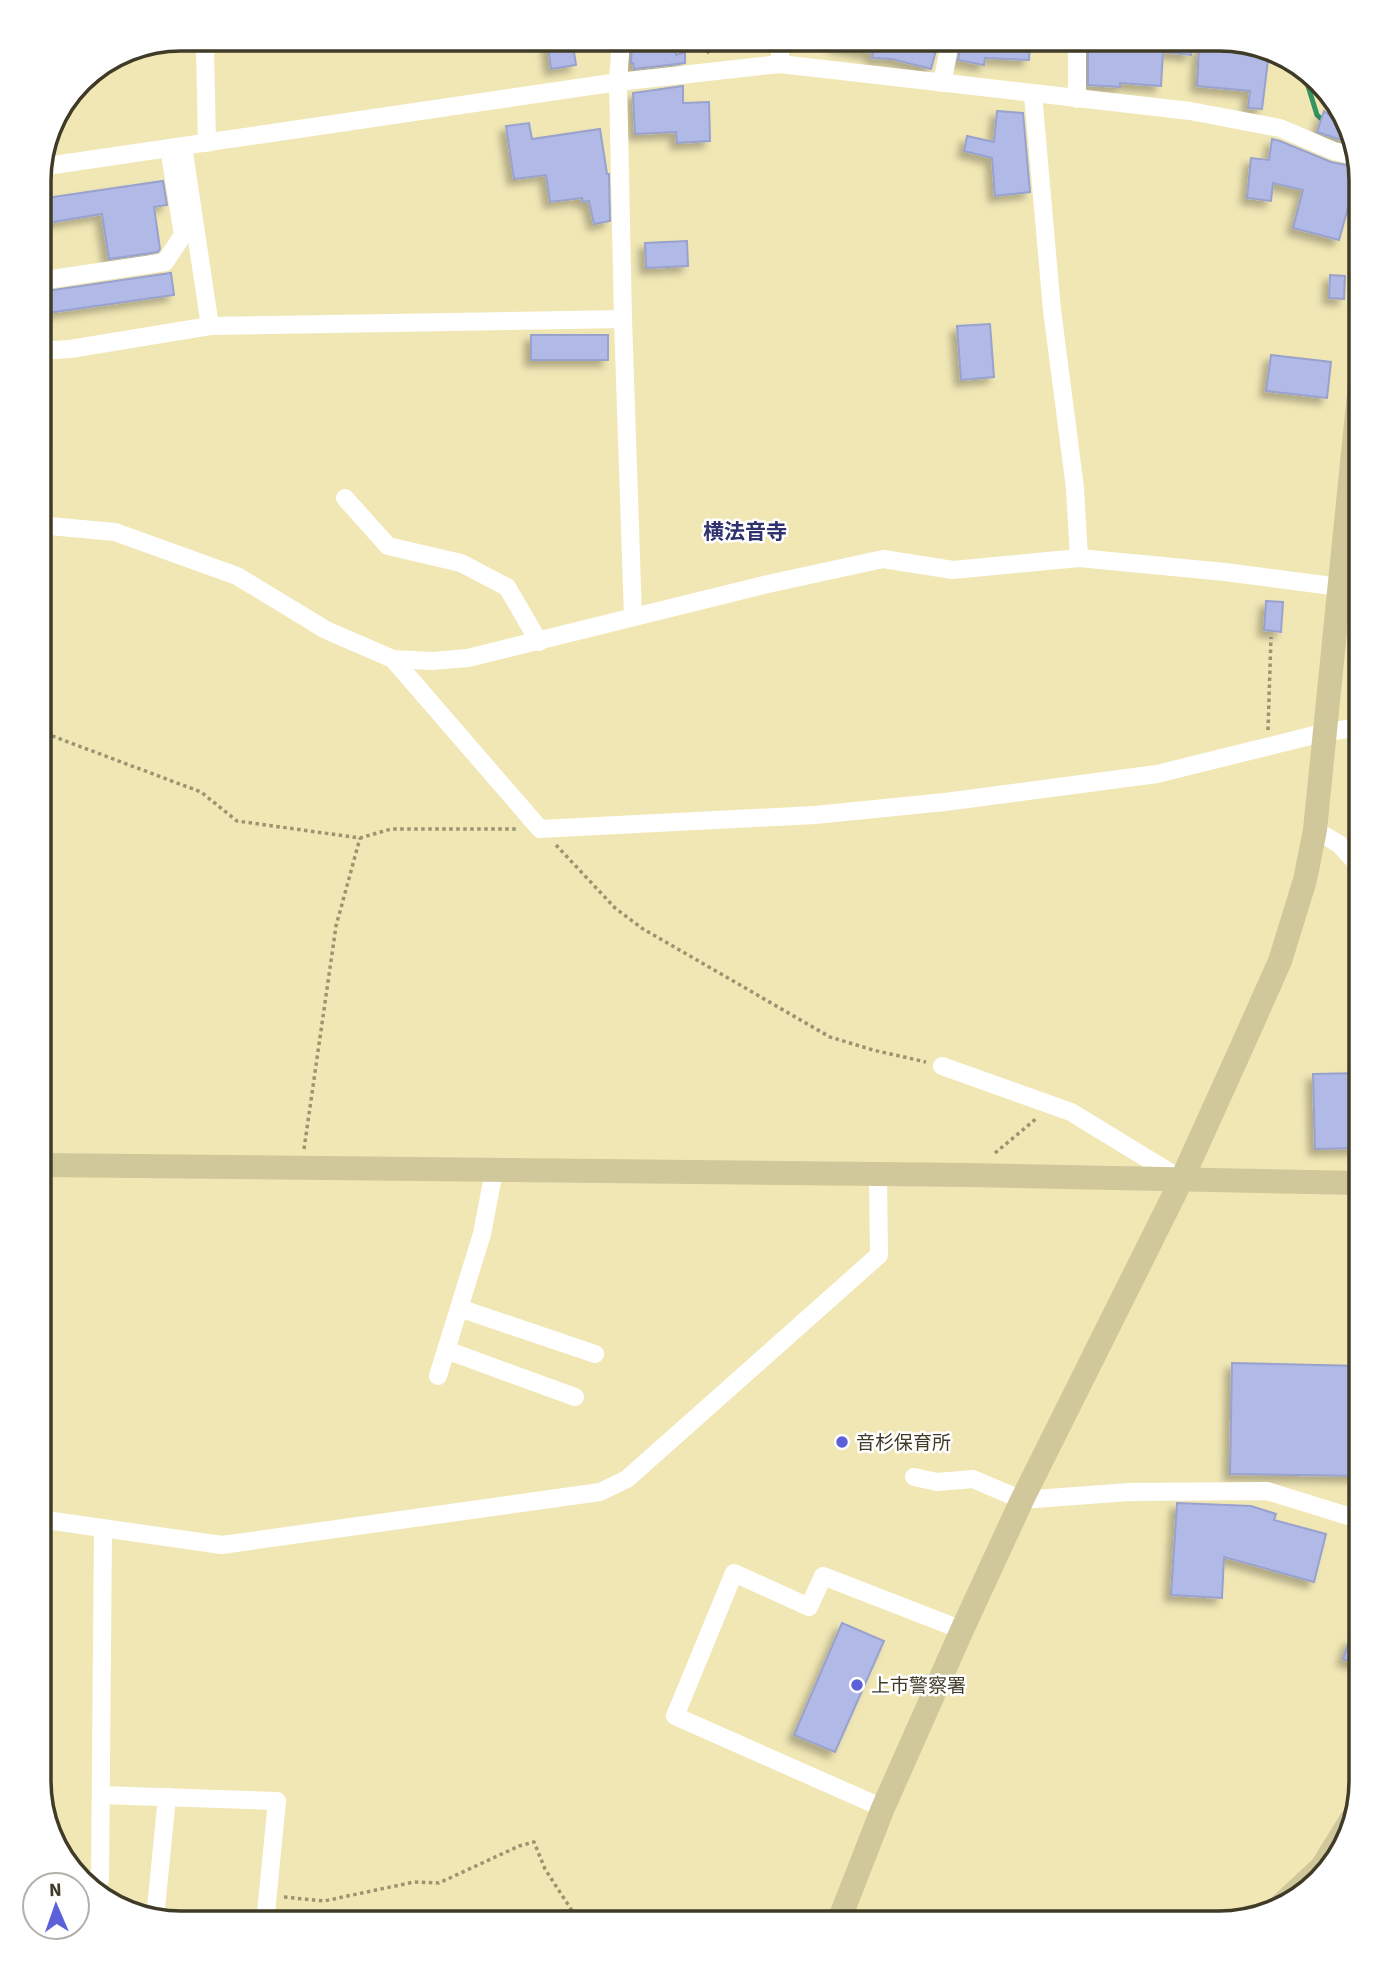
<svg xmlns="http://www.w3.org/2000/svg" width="1400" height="1962" font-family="'Source Sans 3','Noto Sans JP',sans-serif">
<defs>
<filter id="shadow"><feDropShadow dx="-6" dy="6" stdDeviation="3.5" flood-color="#0004"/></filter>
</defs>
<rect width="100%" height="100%" fill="#f1e7b5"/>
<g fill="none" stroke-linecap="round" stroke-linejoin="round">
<path stroke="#359460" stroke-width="5" d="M1303 70 1317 115 1326 123"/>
</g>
<g fill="#b1b9e6" stroke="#99a1cd" stroke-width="2" filter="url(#shadow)">
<path d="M547 39H572L576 65 551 69Z"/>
<path d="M632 39H673L676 55 685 52V63L634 69 633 63H631Z"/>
<path d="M835 39H939L931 69 892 59 872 58 873 53 834 46Z"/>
<path d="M962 39H1030L1029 60 985 58 984 65 958 60Z"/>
<path d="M1088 39H1192L1191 55 1163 52 1161 86 1120 83V87L1088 85Z"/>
<path d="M1199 46 1269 52 1262 109 1248 108 1250 91 1197 86Z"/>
<path d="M683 86V103L709 102 710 141 677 143 676 132 635 134 633 93Z"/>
<path d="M997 111 1023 113 1030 192 995 196 992 158 964 151 967 136 994 142Z"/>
<path d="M1324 111 1347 128 1351 143 1317 132Z"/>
<path d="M529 123 532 139 600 129 607 174H609L610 221 594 224 589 201 583 202 582 198 550 202 546 175 514 179 506 126Z"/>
<path d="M1272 139 1280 141 1331 162 1358 167 1361 178 1354 206 1349 204 1339 240 1293 228 1303 190 1273 183 1271 201 1247 198 1251 158 1269 160Z"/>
<path d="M163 181 167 205 154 207 160 249 158 252 109 259 102 214 41 224 39 199Z"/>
<path d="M687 241 688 266 646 268 645 243Z"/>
<path d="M171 273 174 295 40 314 39 292Z"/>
<path d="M1330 275 1345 276 1344 299 1329 298Z"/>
<path d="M990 324 994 377 961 380 957 326Z"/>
<rect x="531" y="335" width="77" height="25"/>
<path d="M1271 355 1331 362 1327 398 1266 391Z"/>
<path d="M1266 601 1283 602 1281 632 1264 630Z"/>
<path d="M1362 1073V1148L1315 1149 1313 1074Z"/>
<path d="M1232 1363 1362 1366V1476L1230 1474Z"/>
<path d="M1177 1503 1251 1506 1276 1514 1274 1520 1326 1534 1314 1582 1224 1557 1222 1598 1171 1595Z"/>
<path d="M842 1623 884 1641 835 1752 794 1735Z"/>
<path d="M1350 1639 1362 1642V1665L1343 1659Z"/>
</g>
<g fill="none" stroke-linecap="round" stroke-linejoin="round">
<g stroke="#9b9471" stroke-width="3.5" stroke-dasharray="3.5 3.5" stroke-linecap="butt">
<path d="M691 39 705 45 709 54"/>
<path d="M1275 53 1344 117"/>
<path d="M1268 730 1271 637"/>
<path d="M39 731 201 792 237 821 360 838 391 829H517"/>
<path d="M556 845 615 908 643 929 830 1037 873 1050 926 1062"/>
<path d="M304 1149 336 926 360 838"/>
<path d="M995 1153 1037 1118"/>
<path d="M284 1897 324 1901 414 1882 439 1883 519 1846 534 1842 545 1869 580 1923"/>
<path d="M862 1918 882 1923"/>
</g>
<g stroke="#fff" stroke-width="18">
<path d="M193 39 205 48 207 143"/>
<path d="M621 39 618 82 623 319 633 617"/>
<path d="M780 64V39"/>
<path d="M942 83 951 39"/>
<path d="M1033 94 1052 310 1075 488 1079 558"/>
<path d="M1077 99V39"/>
<path d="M183 146 210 326"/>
<path d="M40 167 618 82 780 64 1190 111 1280 128 1334 151 1355 156"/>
<path d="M39 281 165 262 183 235 169 148"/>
<path d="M39 351 70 349 210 326 623 319"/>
<path d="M345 498 388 546 461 563 507 587 539 642"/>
<path d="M39 525 115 532 237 576 326 630 393 659 432 661 468 658 768 584 883 559 953 570 1079 558 1225 572 1340 587"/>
<path d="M393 659 540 829 815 815 945 802 1157 774 1326 732 1361 727"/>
<path d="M1315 830 1339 844 1361 868"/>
<path d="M942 1066 1071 1112 1179 1178"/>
<path d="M459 1308 595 1354"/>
<path d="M446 1350 575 1397"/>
<path d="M438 1376 482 1234 494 1171"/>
<path d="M914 1477 937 1482 973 1479 1022 1500 1129 1492 1267 1491 1361 1520"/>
<path d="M39 1519 222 1545 600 1492 627 1479 879 1255 878 1175"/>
<path d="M101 1795 277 1801 265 1923"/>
<path d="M883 1808 675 1716 734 1573 809 1607 823 1576 962 1630"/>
<path d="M84 1880H100L103 1529"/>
<path d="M155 1918 167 1797"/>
<path d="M737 1923 839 1921"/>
</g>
<g stroke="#d0c89a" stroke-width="24">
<path d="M39 1165 969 1175 1361 1183"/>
<path d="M1279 1907 1322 1867 1351 1820"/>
<path d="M838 1923 883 1808 962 1630 1022 1500 1182 1179 1244 1042 1280 961 1305 880 1315 830 1361 374"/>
</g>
</g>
<g fill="#5d61d9" stroke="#fff" stroke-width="2.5">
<circle cx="842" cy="1442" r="7"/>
<circle cx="857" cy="1685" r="7"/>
</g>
<g text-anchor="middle" stroke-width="5" stroke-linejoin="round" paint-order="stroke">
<g font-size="19" fill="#3f3b27" stroke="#fff" text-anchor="start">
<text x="856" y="1449">音杉保育所</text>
<text x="871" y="1692">上市警察署</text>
</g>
<g font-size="21" font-weight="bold" fill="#2f326d" stroke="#fff">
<text x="745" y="539">横法音寺</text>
</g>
</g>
<path d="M0 0H1400V1962H0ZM181 51H1219A130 130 0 0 1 1349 181V1781A130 130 0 0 1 1219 1911H181A130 130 0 0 1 51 1781V181A130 130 0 0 1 181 51Z" fill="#fff" fill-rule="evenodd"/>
<path fill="none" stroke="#3f3b27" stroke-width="3.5" d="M181 51H1219A130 130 0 0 1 1349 181V1781A130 130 0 0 1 1219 1911H181A130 130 0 0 1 51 1781V181A130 130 0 0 1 181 51Z"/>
<g transform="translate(56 1906) rotate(358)"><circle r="33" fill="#ffffff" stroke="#b2b1a9" stroke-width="2"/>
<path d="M0-5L12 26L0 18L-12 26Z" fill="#5d61d9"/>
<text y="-10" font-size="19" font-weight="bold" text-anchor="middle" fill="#3f3b27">N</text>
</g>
</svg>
